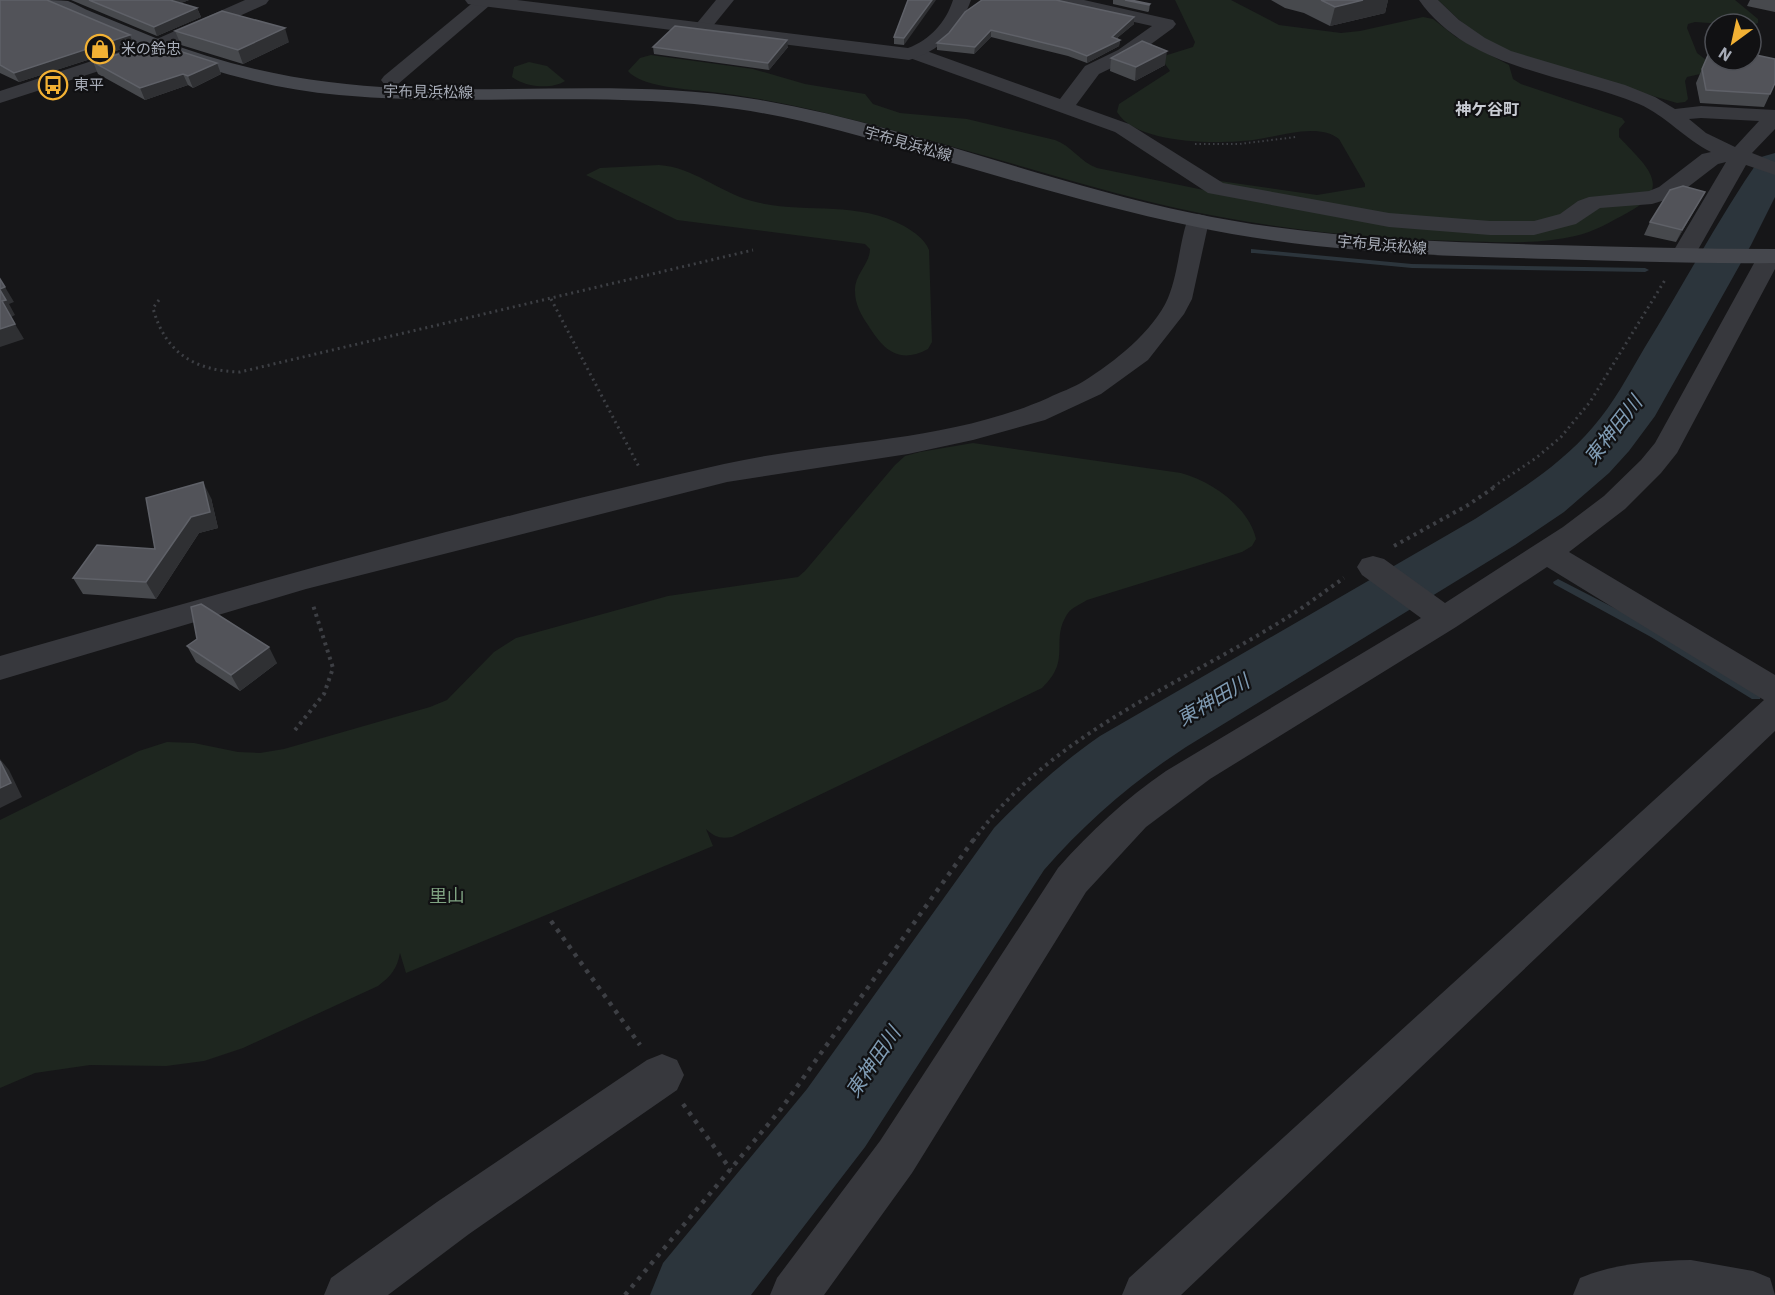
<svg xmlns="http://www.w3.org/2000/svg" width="1775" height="1295" font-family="'IBM Plex Sans','Noto Sans JP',sans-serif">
<rect width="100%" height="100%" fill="#161618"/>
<g fill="#1e261f">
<path d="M1175 0H1231L1279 25 1341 33 1360 31 1423 17 1433 19 1456 37 1509 65 1513 79 1521 84 1622 118 1625 122 1619 129V137C1645 165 1676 188 1627 213 1610 222 1594 232 1575 236 1537 245 1496 242 1457 241 1363 239 1267 228 1176 208 1102 191 1030 168 957 148 873 125 790 100 703 91 684 89 640 86 628 71L640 58 651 55 753 69 805 84 865 94 873 104 900 113 967 119 1055 140C1072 146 1080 162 1097 168L1228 195 1219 183 1220 181 1317 195 1365 187V184L1339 139C1318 122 1278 137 1253 140 1219 144 1137 145 1117 112L1119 104 1170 71 1163 61 1164 56 1193 47 1195 42Z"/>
<path d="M1438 0H1735L1758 19V23L1751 26 1695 22 1688 24 1687 28 1697 53 1714 66 1713 71 1687 77 1685 81 1688 99 1685 102 1677 103 1523 58 1474 34Z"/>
<path d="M529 62 547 66 565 81C551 90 525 87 512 77L514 67Z"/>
<path d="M659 165C693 167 719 192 752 201 803 215 855 199 904 226 915 233 924 238 929 250L932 342 928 349C898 365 883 349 868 325 861 315 855 304 855 291 854 275 870 264 870 249L865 244 677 220 586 175 600 168Z"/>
<path d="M973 443 1181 473C1211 481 1249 507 1256 539L1252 546 1242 552 1087 600C1081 604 1071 608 1068 613 1049 641 1073 659 1042 688L732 837C720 839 715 837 706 829L713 846 406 973 400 953C397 969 391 976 378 986L243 1048 204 1061 166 1066 90 1065 35 1073 0 1088V820L139 751 167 742 194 743 238 752 260 753 284 749 430 707 447 700 494 652 516 638 668 596 798 577 805 571 895 465 905 456 920 452Z"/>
</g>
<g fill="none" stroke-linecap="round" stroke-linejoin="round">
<g fill="#2c353c" fill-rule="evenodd">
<path d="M1251 249 1412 264 1645 268 1649 270 1645 272 1412 268 1254 253H1251Z"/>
<path d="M1685 281H1691L1708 287 1707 289 1685 285Z"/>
<path d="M1558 579 1659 631 1760 693 1761 696 1760 699H1752L1651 637 1554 584 1553 582Z"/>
</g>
<path fill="#2c353c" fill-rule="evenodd" d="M1775 153V197L1751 245 1655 416 1629 451 1609 473 1564 512 1515 545 1186 747C1132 782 1086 822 1044 870L865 1147 751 1295H650L663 1263 807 1089 994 828C1027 794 1061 763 1100 736L1475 519C1517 492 1561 465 1593 427 1614 403 1629 374 1645 347 1684 284 1719 217 1761 157Z"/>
<path stroke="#3d3f44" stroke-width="2" stroke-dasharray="1.5 3" stroke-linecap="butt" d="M1195 144H1239L1296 137"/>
<g stroke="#3d3f44" stroke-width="3" stroke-dasharray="2 4" stroke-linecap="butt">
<path d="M551 299 639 467"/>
<path d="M159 300 153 308C165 353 195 371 240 372L753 250"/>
<path d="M1493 487 1536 458 1561 437 1590 402 1665 280"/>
</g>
<g stroke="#3d3f44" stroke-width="4" stroke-dasharray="3 4.5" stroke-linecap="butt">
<path d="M1394 546 1468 505 1496 486"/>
<path d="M295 730 324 694 333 668 313 605"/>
<path d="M973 841C1050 734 1180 685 1288 617 1307 605 1325 591 1344 578"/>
</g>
<g stroke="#3d3f44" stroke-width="4.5" stroke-dasharray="4 6" stroke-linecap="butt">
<path d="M551 921 640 1045"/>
<path d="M683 1104 731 1170"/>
<path d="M625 1295 781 1109 974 839"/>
</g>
<g fill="#37383d" fill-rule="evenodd">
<path d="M476 0H496L398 84H384L381 80 384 76Z"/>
<path d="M716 0H734L708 32H696L693 28Z"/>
<path d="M1051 0H1084L1173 20 1176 24 1173 28 1132 58 1099 74 1076 105 1129 124 1223 183 1389 213 1490 221H1534L1560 214 1578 201 1589 197 1649 191 1659 187 1702 154 1711 152C1685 139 1666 116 1639 104 1566 74 1468 70 1419 0H1438L1459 20 1485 38 1511 51 1625 85 1655 97 1675 109 1701 106 1775 110V129L1752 153 1775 162V175L1746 165 1695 255 1691 260 1683 262 1675 260 1671 255 1726 162 1718 164 1675 197 1652 204 1600 208 1576 224 1534 235H1490L1389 227 1208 193 1115 132 907 57 905 53 907 49H921L1060 99 1085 66 1118 50 1152 26 1054 4ZM1701 118 1759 121 1735 147 1706 133 1689 119Z"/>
<path d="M1198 214 1206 216 1209 221 1192 299 1184 314 1148 360 1101 394 1045 420 973 440 908 454 727 482 306 589 0 680V656C240 587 481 519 724 464 832 440 946 443 1048 398 1060 392 1073 388 1084 381 1113 363 1154 331 1168 298 1178 274 1179 246 1187 221L1190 216Z"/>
<path d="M1770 249 1775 250V269L1677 453 1661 473 1625 509 1569 552 1775 675V731L1181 1295H1122L1129 1278 1764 700 1547 567 1456 627 1210 779 1146 827 1086 892 912 1173 824 1295H770L777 1278 880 1141 1058 868C1091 831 1125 799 1166 771L1421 618 1362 575 1357 567 1362 559 1373 556 1384 559 1445 603 1563 527 1604 496 1641 460 1655 443 1758 256 1762 251Z"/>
<path d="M662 1054 677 1060 684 1075 677 1090 469 1234 388 1295H324L331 1278 437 1202 647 1060Z"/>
<path d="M1691 1260 1753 1271 1770 1278 1775 1295H1573L1580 1278C1616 1263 1652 1261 1691 1260Z"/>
</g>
<g fill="#37383d" fill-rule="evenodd">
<path d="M245 0H269L266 4 164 50 0 103V91L150 42Z"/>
<path d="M465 0H517L908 48C930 40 946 22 953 0H971C961 29 939 52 909 60L474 5 468 4Z"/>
</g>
<path fill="#45474d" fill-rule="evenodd" d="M41 0C50 0 59 0 68 1 76 4 84 9 92 12 114 21 136 30 158 39 213 60 270 75 329 82 470 100 613 76 754 99 903 124 1044 182 1192 213 1311 238 1432 242 1553 245 1627 247 1701 249 1775 249V263C1701 264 1627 261 1553 259 1432 256 1311 252 1192 226 1099 207 1009 179 918 153 858 135 799 118 737 109 605 90 471 107 339 95 235 86 138 46 44 4Z"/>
</g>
<g fill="#47494d">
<path d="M0 0 134 45 19 82 0 73Z"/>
<path d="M71 0H189L181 3 197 8 201 17 157 36Z"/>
<path d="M908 0 904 45 894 44V37Z"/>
<path d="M1113 0H1131L1150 4 1149 11 1148 12 1113 4Z"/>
<path d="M1271 0H1388L1385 13 1330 26 1304 13 1285 8Z"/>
<path d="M1750 0H1775V12L1747 6Z"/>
<path d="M1134 17V24L1117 38 1120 40 1119 46 1087 63 1068 56 991 37 974 54 937 50V43L949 33Z"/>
<path d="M175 31 289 42 243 64 181 45Z"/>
<path d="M1712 46 1770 94 1764 107 1700 103 1696 83Z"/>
<path d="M653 47H788L769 70 654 54Z"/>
<path d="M1111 58 1165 65 1135 81 1110 71Z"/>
<path d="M93 62 217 63 221 74 193 88 188 85 145 100 98 74Z"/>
<path d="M1698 204 1676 242 1644 235 1650 222Z"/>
<path d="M211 498 218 528 199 533 156 599 83 594 73 578 155 549Z"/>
<path d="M197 639 277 663 240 691 196 662 187 646Z"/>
</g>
<g fill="#2f3033">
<path d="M166 0H189L169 8Z"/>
<path d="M932 0H936L904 45V38Z"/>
<path d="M1363 0H1388L1385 13 1330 26 1335 7Z"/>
<path d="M197 8 201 17 157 36 154 27Z"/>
<path d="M1134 17V24L1111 43 1112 37Z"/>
<path d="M285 28 289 42 243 64 238 50Z"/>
<path d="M991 30V37L974 54 975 47Z"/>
<path d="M130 35 134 45 19 82 14 73Z"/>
<path d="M787 40 788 47 769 70 768 63Z"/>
<path d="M1120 40 1119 46 1087 63V56Z"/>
<path d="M1167 51 1165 65 1135 81 1136 67Z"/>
<path d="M217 63 221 74 193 88 188 76Z"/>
<path d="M183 74 188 85 145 100 140 88Z"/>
<path d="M1705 192 1698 204 1676 242 1682 230Z"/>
<path d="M5 287 14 302 9 304 15 315 11 317 2 301 0 289Z"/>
<path d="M15 324 24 339 0 347V329Z"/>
<path d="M203 482 211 498 218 528 199 533 156 599 146 582Z"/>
<path d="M269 647 277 663 240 691 231 675Z"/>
<path d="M0 759 9 770 22 797 0 808Z"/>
</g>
<g fill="#525359" stroke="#5f6168" stroke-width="1.5">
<path d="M0 0H47L130 35 14 73 0 65Z"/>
<path d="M89 0H170L197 8 154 27Z"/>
<path d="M908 0H932L904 38 894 37Z"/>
<path d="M982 0H1056L1134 17 1112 37 1120 40 1087 56 1069 49 991 30 975 47 937 43 949 33 965 12Z"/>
<path d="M1125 0H1131L1150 4 1149 5Z"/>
<path d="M1321 0H1363L1335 7Z"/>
<path d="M222 11 285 28 238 50 175 31Z"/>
<path d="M675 26 787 40 768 63 653 47Z"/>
<path d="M1142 41 1167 51 1136 67 1111 58Z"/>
<path d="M154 43 217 63 188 76 183 74 140 88 93 62Z"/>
<path d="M1712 46 1715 47V60H1751V54L1775 59V83L1770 94 1706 90 1702 69Z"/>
<path d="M1683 186 1705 192 1682 230 1650 222 1670 190Z"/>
<path d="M0 279 5 287 0 289Z"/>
<path d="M0 290 6 300 2 301 15 324 0 329Z"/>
<path d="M203 482 210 512 191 517 146 582 73 578 97 545 155 549 146 498Z"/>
<path d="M201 604 269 647 231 675 187 646 197 639 191 607Z"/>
<path d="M0 761 11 783 0 788Z"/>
</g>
<defs>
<g id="shop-ring" transform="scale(1.5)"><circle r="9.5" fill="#111113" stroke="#f2b134" stroke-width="1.5"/><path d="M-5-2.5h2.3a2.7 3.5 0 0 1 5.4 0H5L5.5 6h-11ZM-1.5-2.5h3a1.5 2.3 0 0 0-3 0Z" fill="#f2b134"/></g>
<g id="bus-ring" transform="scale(1.5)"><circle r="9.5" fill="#111113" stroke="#f2b134" stroke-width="1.5"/><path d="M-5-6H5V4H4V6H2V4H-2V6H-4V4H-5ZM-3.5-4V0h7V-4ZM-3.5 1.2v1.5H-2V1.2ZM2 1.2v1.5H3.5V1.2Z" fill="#f2b134"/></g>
</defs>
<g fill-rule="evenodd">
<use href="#shop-ring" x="100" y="49"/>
<use href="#bus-ring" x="53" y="85"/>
</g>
<g text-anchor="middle" stroke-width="4.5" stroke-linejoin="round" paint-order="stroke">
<g font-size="15" fill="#a8adb8" stroke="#111113" text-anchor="start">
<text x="121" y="54">米の鈴忠</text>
<text x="74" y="90">東平</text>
</g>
<g font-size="15" fill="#a8adb8" stroke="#111113">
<text transform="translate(428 92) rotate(1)" y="5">宇布見浜松線</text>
<text transform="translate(908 144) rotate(16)" y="5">宇布見浜松線</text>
<text transform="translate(1382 245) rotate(5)" y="5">宇布見浜松線</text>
</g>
<g font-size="16" font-weight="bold" fill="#c9ccd4" stroke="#111113">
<text x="1487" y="115">神ケ谷町</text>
</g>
<g font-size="18" fill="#7fa381" stroke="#111113">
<text x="447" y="902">里山</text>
</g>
<g font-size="20" font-style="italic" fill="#7f9bb3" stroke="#111113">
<text transform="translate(1613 430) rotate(-52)" y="7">東神田川</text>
<text transform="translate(1213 700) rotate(-31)" y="7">東神田川</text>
<text transform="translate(873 1062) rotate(-56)" y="7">東神田川</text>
</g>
</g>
<g transform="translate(1733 42) rotate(213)"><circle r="28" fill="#111113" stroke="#4d4f55" stroke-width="1.5"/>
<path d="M0-4.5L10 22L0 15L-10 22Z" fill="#f2b134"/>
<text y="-9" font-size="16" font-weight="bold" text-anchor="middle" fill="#a8adb8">N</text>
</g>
</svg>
